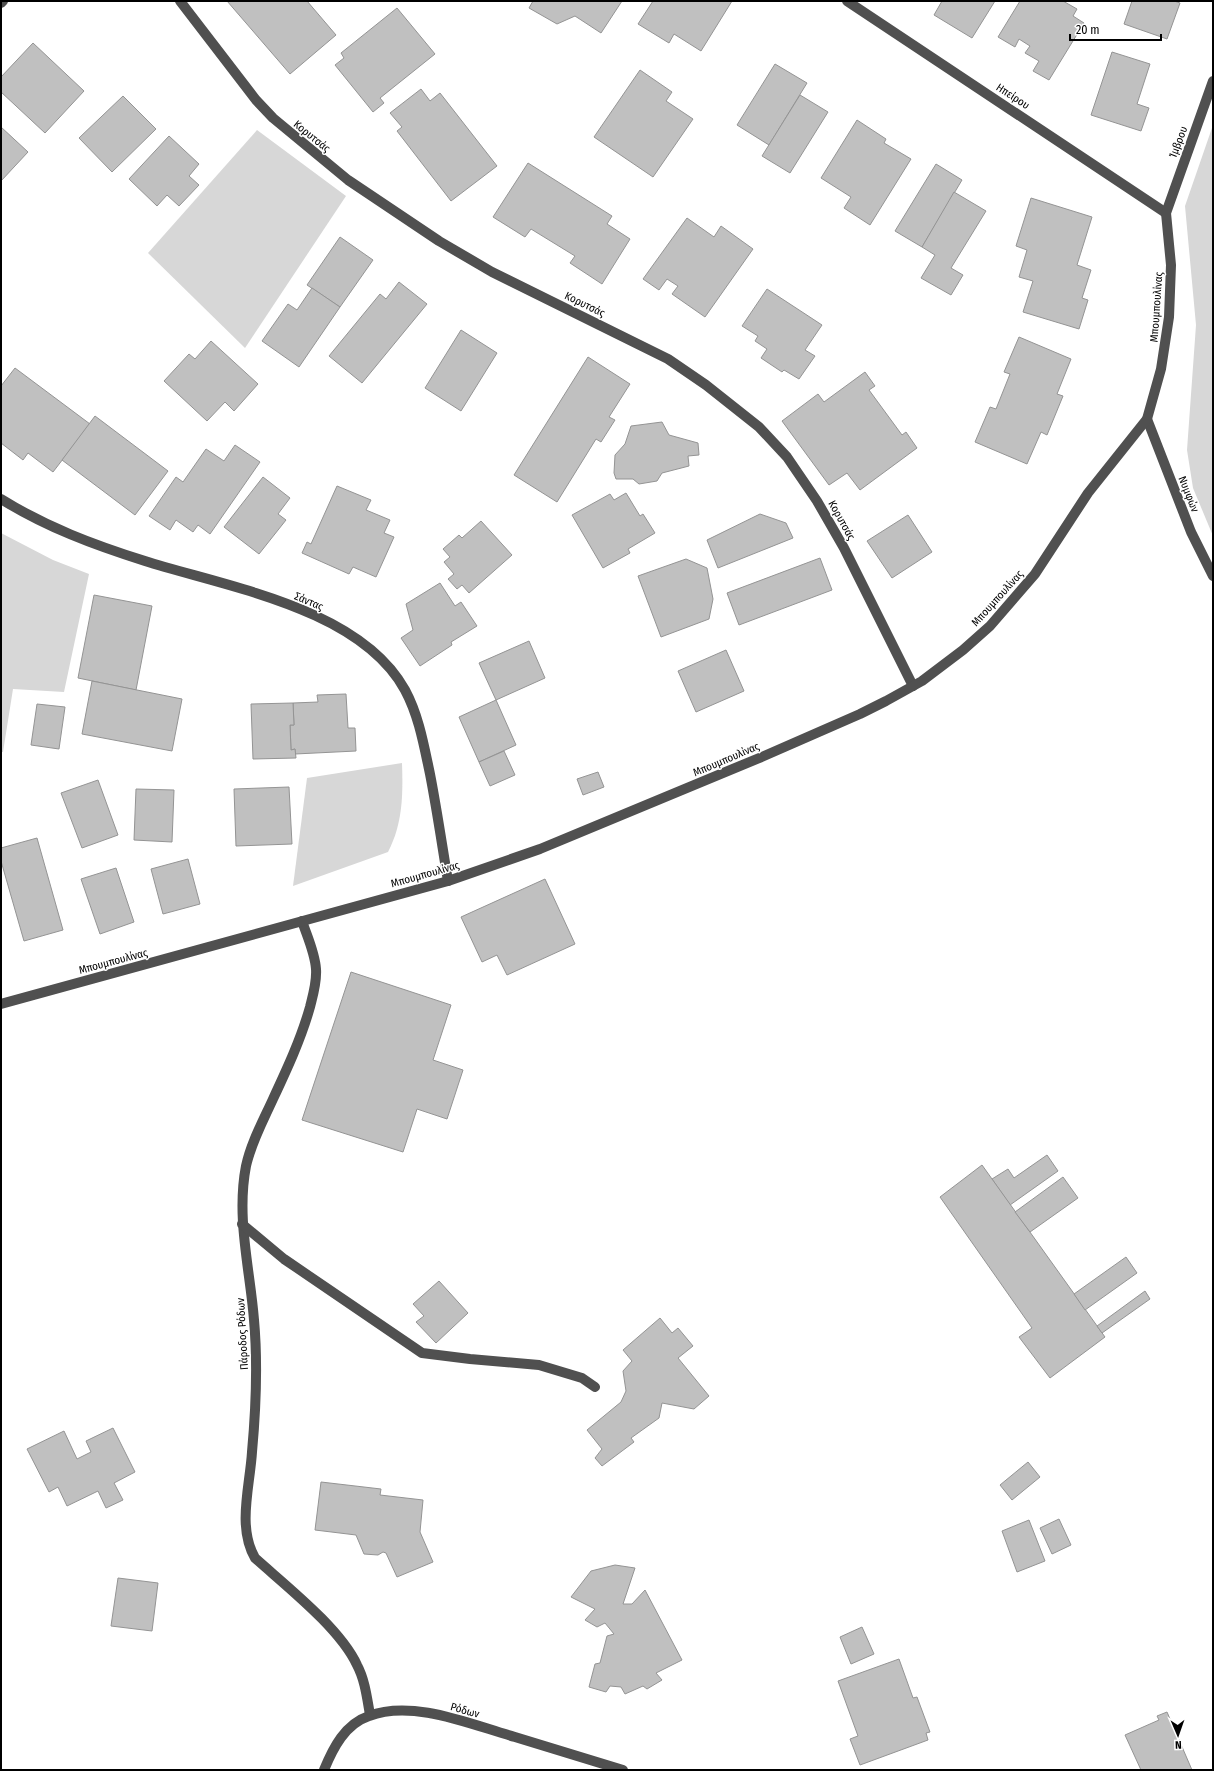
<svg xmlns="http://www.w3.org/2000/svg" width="1214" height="1771" font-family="'Fira Sans Condensed',sans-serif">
<rect width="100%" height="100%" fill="#fff"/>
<g fill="#d7d7d7">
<path d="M1213 125V536L1193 488 1187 450 1196 325 1185 206Z"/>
<path d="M257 130 346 196 245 348 148 253Z"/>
<path d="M1 533 53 560 89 574 64 692 13 689 3 752H1Z"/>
<path d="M402 763C403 794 403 823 388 852L293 886 307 778Z"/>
</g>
<g fill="#c0c0c0" stroke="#949494">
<path d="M227 1H307L336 35 290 74Z"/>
<path d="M533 1H622L601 33 575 16 557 24 529 8Z"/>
<path d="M653 1H732L701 51 674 34 669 43 638 24Z"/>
<path d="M942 1H995L972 38 934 15Z"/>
<path d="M1020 1H1063L1077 9 1073 16 1084 23 1049 80 1033 71 1039 61 1025 53 1030 46 1019 39 1015 47 998 37Z"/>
<path d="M1132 1H1174L1180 3 1167 39 1124 24Z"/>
<path d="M397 8 435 54 380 98 384 103 373 112 335 65 344 58 341 53Z"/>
<path d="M33 43 84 91 45 133 1 92V77Z"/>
<path d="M1112 52 1150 64 1137 104 1149 108 1141 131 1091 115Z"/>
<path d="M775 64 807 83 769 145 737 125Z"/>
<path d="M640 70 672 92 666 101 693 119 653 177 594 137Z"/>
<path d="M421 89 430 101 440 93 497 166 451 201 397 131 402 127 390 113Z"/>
<path d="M800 95 828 112 790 173 762 156Z"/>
<path d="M123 96 156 129 112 172 79 138Z"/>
<path d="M857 120 886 139 884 143 911 159 870 225 844 208 851 197 821 178Z"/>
<path d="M1 127 28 152 1 181Z"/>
<path d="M169 136 199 164 189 176 199 185 179 206 167 195 157 206 129 179Z"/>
<path d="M528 163 612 216 607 224 630 239 602 284 570 263 575 256 531 229 525 237 493 217Z"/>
<path d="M936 164 962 180 922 247 895 231Z"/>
<path d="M954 192 986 211 951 268 963 275 951 295 921 278 935 255 922 247Z"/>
<path d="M1031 198 1092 217 1077 265 1091 270 1082 298 1088 300 1079 329 1023 312 1033 281 1019 277 1027 250 1016 246Z"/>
<path d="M687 218 714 237 721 226 753 249 705 317 672 294 678 286 667 279 659 290 643 279Z"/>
<path d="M340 237 373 260 340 307 307 285Z"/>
<path d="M399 282 427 304 362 383 329 356 380 294 386 299Z"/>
<path d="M312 288 340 307 299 367 262 341 288 304 297 310Z"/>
<path d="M767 289 822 325 805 350 815 356 799 379 784 370 782 372 761 358 767 349 755 341 758 336 742 326Z"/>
<path d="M461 330 497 353 461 411 425 388Z"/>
<path d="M1019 337 1071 359 1057 394 1063 396 1047 435 1041 432 1027 464 975 442 990 407 996 409 1010 374 1004 372Z"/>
<path d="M211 341 258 384 234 411 225 402 207 421 164 381 189 354 195 359Z"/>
<path d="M588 357 630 384 609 417 615 420 601 442 596 439 557 502 514 475Z"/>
<path d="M15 368 90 424 53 472 28 453 23 460 1 443V386Z"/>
<path d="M865 372 875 386 869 390 902 435 906 432 917 448 860 490 847 473 829 485 782 421 818 394 824 402Z"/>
<path d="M95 416 168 471 135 515 62 460Z"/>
<path d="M662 422 669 435 698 443 699 455 688 456 689 466 662 473 657 481 639 484 633 479H616L614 473 615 455 625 444 631 426Z"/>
<path d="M235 445 260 462 210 534 198 525 193 532 176 520 170 530 149 516 176 477 183 482 206 449 224 461Z"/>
<path d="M263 477 290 498 278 514 286 520 259 554 224 527Z"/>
<path d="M337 486 371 500 366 510 390 520 384 533 394 537 376 577 353 567 349 574 302 553 307 542 311 544Z"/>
<path d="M626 493 640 516 643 514 655 533 628 549 630 553 603 568 572 515 610 494 614 500Z"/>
<path d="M760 514 786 523 793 538 718 568 707 540Z"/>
<path d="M908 515 932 552 892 578 867 541Z"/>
<path d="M481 521 512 555 469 593 462 585 457 589 448 579 454 574 444 562 450 557 443 549 459 535 462 538Z"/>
<path d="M820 558 832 590 739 625 727 593Z"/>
<path d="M686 559 707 568 713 599 709 619 661 637 638 576Z"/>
<path d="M440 583 455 606 461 602 477 626 451 642 452 645 420 666 401 638 413 630 406 604Z"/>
<path d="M94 595 152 606 136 690 78 678Z"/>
<path d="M529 641 545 678 496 700 479 663Z"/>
<path d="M726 650 744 691 696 712 678 671Z"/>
<path d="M92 681 182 699 172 751 82 734Z"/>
<path d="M346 694 348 728H355L356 751 295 754V749L291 750 290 725H294L293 703 318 702 317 695Z"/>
<path d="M496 700 516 745 479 762 459 717Z"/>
<path d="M293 703 294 725H290L291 750 295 749 296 758 253 759 251 704Z"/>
<path d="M37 704 65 707 59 749 31 745Z"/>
<path d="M504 751 515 775 490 786 479 762Z"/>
<path d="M598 772 604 787 583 795 577 779Z"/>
<path d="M98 780 118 835 82 848 61 793Z"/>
<path d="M289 787 292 844 236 846 234 789Z"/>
<path d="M136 789 174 790 172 842 134 840Z"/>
<path d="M37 838 63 930 24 941 1 861V848Z"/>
<path d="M188 859 200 904 163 914 151 869Z"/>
<path d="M116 868 134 922 100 934 81 879Z"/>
<path d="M545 879 575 944 507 975 497 955 482 962 461 917Z"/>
<path d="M351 972 451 1005 433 1060 463 1070 447 1119 417 1109 403 1152 302 1120Z"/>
<path d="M1047 1155 1058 1171 1010 1205 992 1179 1008 1169 1014 1178Z"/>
<path d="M982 1165 1105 1337 1050 1378 1019 1337 1032 1328 940 1197Z"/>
<path d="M1063 1177 1078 1198 1030 1232 1015 1212Z"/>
<path d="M1126 1257 1137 1273 1085 1310 1074 1294Z"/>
<path d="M439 1281 468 1313 436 1343 416 1322 424 1316 413 1304Z"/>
<path d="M1145 1291 1150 1299 1102 1333 1097 1326Z"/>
<path d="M660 1318 672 1333 678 1328 693 1346 678 1358 709 1396 694 1409 662 1403 659 1418 631 1438 634 1442 602 1466 595 1458 602 1449 587 1430 621 1402 626 1391 623 1371 632 1361 623 1350Z"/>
<path d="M113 1428 135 1472 114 1483 123 1500 106 1508 98 1491 67 1506 58 1487 49 1492 27 1449 64 1431 77 1459 91 1452 86 1441Z"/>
<path d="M1028 1462 1040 1477 1012 1500 1000 1485Z"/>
<path d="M321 1482 381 1489 380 1495 423 1500 420 1532 433 1562 397 1577 386 1553 383 1552 378 1555 364 1554 356 1535 315 1530Z"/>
<path d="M1059 1519 1071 1545 1052 1554 1040 1528Z"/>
<path d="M1029 1520 1045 1561 1017 1572 1002 1531Z"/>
<path d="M615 1565 635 1568 623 1604H632L645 1590 682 1660 656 1673 662 1680 647 1689 643 1686 625 1694 621 1687 610 1686 606 1692 589 1687 595 1664 600 1663 607 1636 614 1634 605 1623 597 1627 585 1620 595 1609 571 1597 591 1571Z"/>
<path d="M118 1578 158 1583 152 1631 111 1626Z"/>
<path d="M862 1627 874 1654 851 1664 840 1637Z"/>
<path d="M899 1659 913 1698 917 1697 930 1732 926 1733 928 1740 860 1765 850 1739 858 1736 838 1681Z"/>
<path d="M1167 1712 1192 1770H1141L1125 1735 1159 1720 1157 1716Z"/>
</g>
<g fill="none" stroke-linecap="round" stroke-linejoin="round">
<g stroke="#505050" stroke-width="10">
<path d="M180 1 256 100 273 118 348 180 439 241 492 272 668 359 706 385 759 427 787 457 817 501 844 548 913 686"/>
<path d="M847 1 1166 213"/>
<path d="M1 3 3 1"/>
<path d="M1147 419 1191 532 1213 576"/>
<path d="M1 499C46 527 94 545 145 561 227 587 360 608 405 690 419 716 424 746 430 774 437 810 442 845 448 881"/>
<path d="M302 921C307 936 315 953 316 969 317 982 313 995 310 1007 301 1039 287 1069 273 1099 263 1121 251 1143 246 1166 236 1218 250 1269 254 1320 258 1364 256 1408 252 1452 250 1486 237 1527 255 1558 286 1586 340 1628 357 1665 365 1680 367 1698 370 1715"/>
<path d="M1 1004 448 881 540 849 764 756 860 714 886 701 922 681 963 650 990 626 1035 574 1088 493 1147 419 1161 369 1169 317 1171 265 1166 213 1213 81"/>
<path d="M242 1224 284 1259 422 1353 470 1359 539 1365 582 1378 595 1387"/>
<path d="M324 1770C333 1748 345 1724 369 1716 413 1699 472 1725 515 1737 551 1748 587 1759 623 1770"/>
</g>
</g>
<g text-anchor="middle" stroke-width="3" stroke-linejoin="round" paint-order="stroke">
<g font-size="11" fill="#000" stroke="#fff">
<text transform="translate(1013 96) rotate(33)" y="4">Ηπείρου</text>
<text transform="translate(312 136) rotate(39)" y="4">Κορυτσάς</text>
<text transform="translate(1178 142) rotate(-69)" y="4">Ίμβρου</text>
<text transform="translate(585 304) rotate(26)" y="4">Κορυτσάς</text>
<text transform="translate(1156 307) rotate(-86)" y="4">Μπουμπουλίνας</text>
<text transform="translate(1189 494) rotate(68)" y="4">Νυμφών</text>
<text transform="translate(842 520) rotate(61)" y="4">Κορυτσάς</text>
<text transform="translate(997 598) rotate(-48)" y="4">Μπουμπουλίνας</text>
<text transform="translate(309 601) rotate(23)" y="4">Σάντας</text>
<text transform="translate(726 759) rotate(-23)" y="4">Μπουμπουλίνας</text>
<text transform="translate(425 874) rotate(-16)" y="4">Μπουμπουλίνας</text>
<text transform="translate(113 961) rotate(-15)" y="4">Μπουμπουλίνας</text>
<text transform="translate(242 1334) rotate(-93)" y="4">Πάροδος Ρόδων</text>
<text transform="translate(465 1710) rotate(16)" y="4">Ρόδων</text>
</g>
</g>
<rect width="1214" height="1771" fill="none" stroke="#000000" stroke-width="4"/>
<g transform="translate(1178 1735) rotate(178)" stroke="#ffffff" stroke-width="3" paint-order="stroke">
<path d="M0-3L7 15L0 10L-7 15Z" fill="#000000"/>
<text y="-6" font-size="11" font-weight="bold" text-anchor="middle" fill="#000000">N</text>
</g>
<path d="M1070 34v6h91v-6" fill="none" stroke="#000000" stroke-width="2"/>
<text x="1076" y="34" font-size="12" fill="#000000" stroke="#ffffff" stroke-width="3" paint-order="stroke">20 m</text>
</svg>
